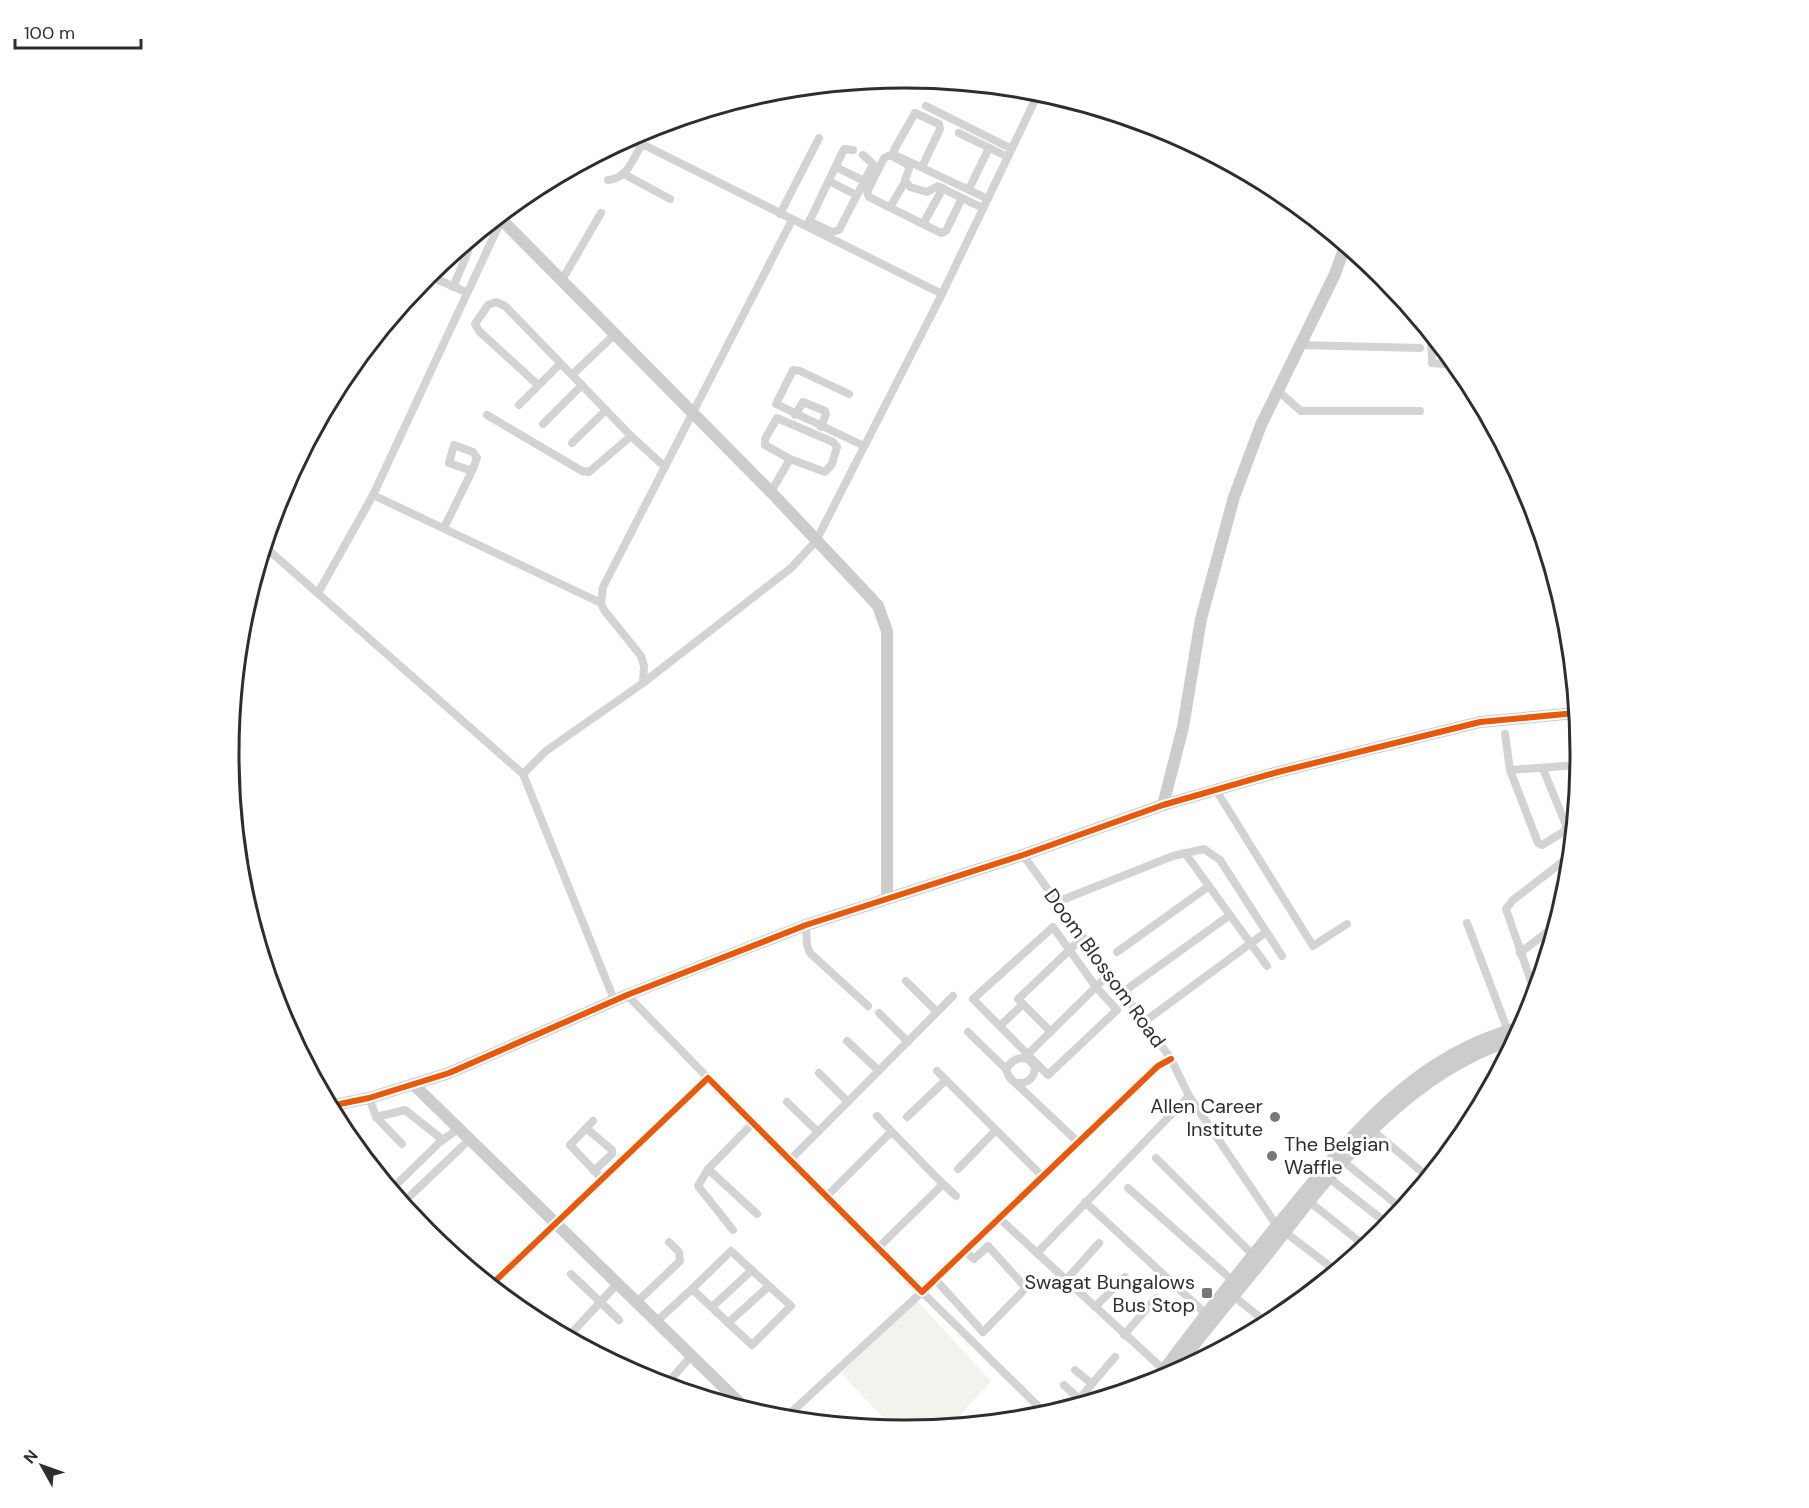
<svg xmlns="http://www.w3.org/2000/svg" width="1809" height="1508" font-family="'DM Sans',sans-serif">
<rect width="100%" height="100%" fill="#fff"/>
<path fill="#f1f4ec" d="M917 1301 991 1381 951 1425 894 1429 841 1373Z"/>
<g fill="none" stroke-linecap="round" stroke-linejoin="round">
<g stroke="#d3d3d3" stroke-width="8">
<path d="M926 106 1012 149"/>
<path d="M959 133 1008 157"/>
<path d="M630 138 942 294"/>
<path d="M836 167 864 181"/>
<path d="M922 167 940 129 939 124 915 113 894 150 895 155 988 199"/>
<path d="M624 174 670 199"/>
<path d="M608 180C627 179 633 159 642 144"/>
<path d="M829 181 856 195"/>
<path d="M969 189 989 148"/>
<path d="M962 198 946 231 941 233 869 197 867 192 884 158 890 155 910 166 905 180 910 187 927 192 938 186C953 194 968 201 983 208"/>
<path d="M890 207 905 182"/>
<path d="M506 210 373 495 601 603"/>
<path d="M780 214 819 138"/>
<path d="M809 221 832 232 839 230 873 164 863 155"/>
<path d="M808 224 844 149 853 150"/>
<path d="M923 224 943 188"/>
<path d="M427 275 466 292"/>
<path d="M562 280 601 213"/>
<path d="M453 287 468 252 465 245"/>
<path d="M1431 335 1432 363 1455 365"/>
<path d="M1299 345 1420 348"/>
<path d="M538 385 479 331 475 324 488 305 496 302 505 306 572 375 616 333"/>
<path d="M1277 390 1301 411H1420"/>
<path d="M849 394 800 371 793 370 776 404 864 446"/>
<path d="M519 405 560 364"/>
<path d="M487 415 582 471 589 472 631 436 572 375"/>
<path d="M795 415 803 402 825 411 826 414 821 427"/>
<path d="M543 424 582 385"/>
<path d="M631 436 665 467"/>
<path d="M572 443 606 410"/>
<path d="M771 492 790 459 765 445V439L777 418 833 442 837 447 832 464 825 472 790 459"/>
<path d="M444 528 472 471 477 458 473 452 454 445 449 463 472 471"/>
<path d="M264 546 523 774"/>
<path d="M318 593 373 495"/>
<path d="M643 683 791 568 816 541 942 294 1039 92"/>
<path d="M1505 734 1510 770 1579 765"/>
<path d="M1510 770 1538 843 1542 845 1565 831 1566 825 1543 769"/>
<path d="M1216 790 1313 946 1347 924"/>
<path d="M1185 853 1267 966"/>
<path d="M1023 855 1171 1059 1189 1096 1277 1226 1336 1271"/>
<path d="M1057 902 1173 856 1204 849 1220 860 1282 956"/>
<path d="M1467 923 1508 1031"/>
<path d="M806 925 807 945 810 953 868 1006"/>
<path d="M1053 927 1096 987 1117 1010 1048 1075 973 999Z"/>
<path d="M1117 952 1209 886"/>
<path d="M1520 953 1555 926"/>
<path d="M906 981 937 1012"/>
<path d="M1123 992 1230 915"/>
<path d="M1535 993 1506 909 1513 900 1570 856"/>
<path d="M627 995 708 1078"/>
<path d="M615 1002 523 774 546 751 643 683 644 666 641 656 604 610 601 603 603 587 792 220"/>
<path d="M879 1013 908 1042"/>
<path d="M1144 1022 1266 932"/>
<path d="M1000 1026 1023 1004"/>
<path d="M968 1032 1006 1069 1009 1077 1079 1143"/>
<path d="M1051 1032 1018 999 1083 937"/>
<path d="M847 1041 879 1071"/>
<path d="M1028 1054 1109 974"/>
<path d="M1006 1069C1014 1057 1026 1053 1035 1067 1035 1077 1028 1084 1017 1083"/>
<path d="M937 1071 1043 1177"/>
<path d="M819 1073 848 1102"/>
<path d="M369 1098 376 1117 402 1144"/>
<path d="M787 1102 818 1132"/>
<path d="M877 1116 894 1134"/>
<path d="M376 1117 405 1110 443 1140"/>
<path d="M907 1117 946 1080"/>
<path d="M593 1121 570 1145 602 1179"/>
<path d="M586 1128 612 1150V1154L594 1171"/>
<path d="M1371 1129 1428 1177"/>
<path d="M1156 1158 1253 1255"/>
<path d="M791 1159 953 996"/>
<path d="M1343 1161 1402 1209"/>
<path d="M708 1169 757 1214"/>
<path d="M958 1169 996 1130"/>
<path d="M1329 1178 1389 1225"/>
<path d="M399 1182 440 1142 458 1129"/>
<path d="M941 1182 956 1196"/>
<path d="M1128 1188 1232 1280"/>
<path d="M411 1195 469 1140"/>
<path d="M827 1196 889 1134H894L941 1182V1186L878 1248"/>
<path d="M1085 1202 1206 1314"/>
<path d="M1310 1202 1365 1246"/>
<path d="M999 1218 1037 1253 1189 1096"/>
<path d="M733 1230 698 1186 708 1169 753 1123"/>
<path d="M1037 1253 1164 1370"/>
<path d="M571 1274 619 1320"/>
<path d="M935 1279 983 1332 989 1326 1026 1288 988 1246 974 1259 965 1251"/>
<path d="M1066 1280 1099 1243"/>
<path d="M491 1285 708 1078 922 1292 1158 1066 1171 1059"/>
<path d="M1231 1294 1267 1323"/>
<path d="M637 1302 680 1261 679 1252 669 1242"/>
<path d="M712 1307 752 1270"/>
<path d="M1095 1307 1125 1277"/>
<path d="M537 1312 563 1334"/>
<path d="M657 1321 692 1289 752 1345 791 1306 731 1251 692 1289"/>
<path d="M728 1323 769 1286"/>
<path d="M1124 1335 1156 1298"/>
<path d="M568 1337 618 1283"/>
<path d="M1075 1370 1092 1384"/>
<path d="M666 1385 692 1355"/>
<path d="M1064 1385 1079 1399"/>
<path d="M1073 1406 1115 1357"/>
<path d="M785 1418 922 1292 1046 1414"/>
</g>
<g stroke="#ccc" stroke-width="12">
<path d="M499 217 771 492 869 596 878 606 887 631V898"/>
<path d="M1163 805 1183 727 1201 619 1234 497 1261 425 1335 274 1345 246"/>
<path d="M413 1084 746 1409"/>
<path d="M330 1106 369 1098 449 1073 627 995 806 925 1023 855 1163 805 1278 772 1480 722 1576 713"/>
<path d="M1172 1374C1201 1334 1232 1298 1263 1260 1332 1172 1403 1074 1515 1039"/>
<path d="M1156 1381C1195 1326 1237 1275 1279 1223 1348 1140 1411 1055 1521 1027"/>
</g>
<g stroke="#fff" stroke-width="10">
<g id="cycleway">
<path d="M330 1106 369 1098 449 1073 627 995 806 925 1023 855 1163 805 1278 772 1480 722 1576 713"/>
<path d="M491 1285 708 1078 922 1292 1158 1066 1171 1059"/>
</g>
</g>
<use href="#cycleway" stroke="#e8590c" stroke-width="6"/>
</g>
<g fill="#777" stroke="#fff" stroke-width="2">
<circle cx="1275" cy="1117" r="6"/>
<circle cx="1272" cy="1156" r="6"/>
<rect x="1201" y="1287" width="12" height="12" rx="3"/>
</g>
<g text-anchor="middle" stroke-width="6" stroke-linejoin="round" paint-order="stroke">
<g font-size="20" fill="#2e2e2e" stroke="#fff">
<text transform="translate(1105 968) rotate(54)" y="7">Doom Blossom Road</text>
</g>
<g font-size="20" fill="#2e2e2e" stroke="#fff" text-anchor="end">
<text x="1263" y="1113">Allen Career<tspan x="1263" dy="23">Institute</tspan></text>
<text x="1284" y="1151" text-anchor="start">The Belgian<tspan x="1284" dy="23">Waffle</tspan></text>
<text x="1195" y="1289">Swagat Bungalows<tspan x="1195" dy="23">Bus Stop</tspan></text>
</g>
</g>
<path d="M0 0H1809V1508H0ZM904 88H905A665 665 0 0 1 1570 753V755A665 665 0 0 1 905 1420H904A665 665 0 0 1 239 755V753A665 665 0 0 1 904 88Z" fill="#fff" fill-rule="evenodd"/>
<path fill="none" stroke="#2e2e2e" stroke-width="3" d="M904 88H905A665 665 0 0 1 1570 753V755A665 665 0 0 1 905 1420H904A665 665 0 0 1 239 755V753A665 665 0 0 1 904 88Z"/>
<g transform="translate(42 1466) rotate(310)" stroke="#ffffff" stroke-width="4.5" paint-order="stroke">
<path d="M0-4.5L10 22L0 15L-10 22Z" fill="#2e2e2e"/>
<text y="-9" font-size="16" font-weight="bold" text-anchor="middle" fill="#2e2e2e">N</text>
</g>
<path d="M15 39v9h126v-9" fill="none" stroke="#2e2e2e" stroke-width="3"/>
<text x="24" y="39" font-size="18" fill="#2e2e2e" stroke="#ffffff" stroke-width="4.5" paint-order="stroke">100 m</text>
</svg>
